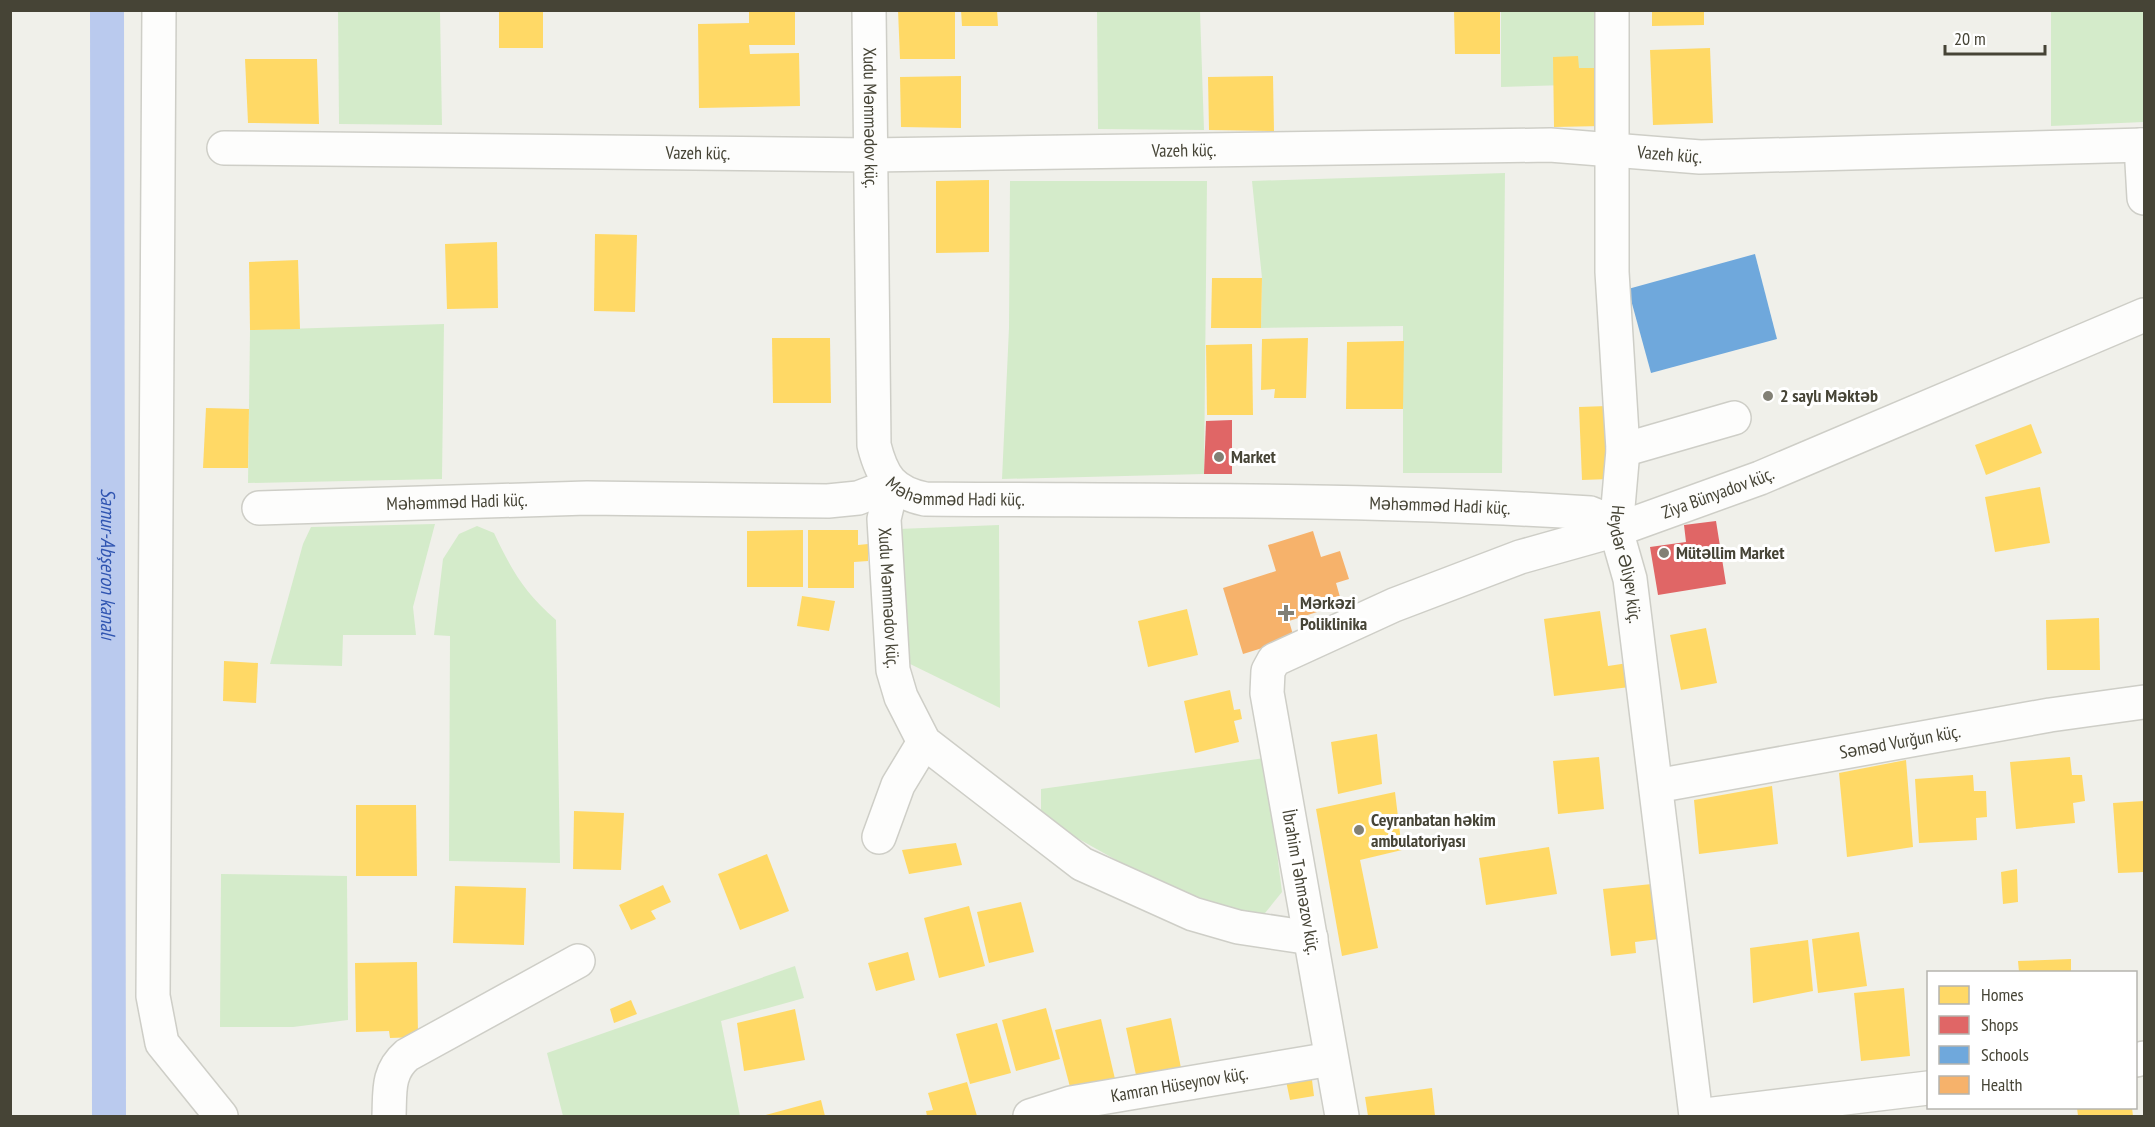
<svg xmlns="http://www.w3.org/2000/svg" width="2155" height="1127" font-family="'PT Sans Narrow',sans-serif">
<rect width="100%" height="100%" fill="#f0f0ea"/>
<g fill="#d4ebca">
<path d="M338 11H440L442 125 339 124Z"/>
<path d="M1097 11H1200L1204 130 1098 129Z"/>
<path d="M1501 11H1600L1602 84 1501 87Z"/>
<path d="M2051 11H2144V122L2051 126Z"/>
<path d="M1505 173 1502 473H1403V326L1261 328 1262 278 1252 181Z"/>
<path d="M1010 181H1207L1204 474 1002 479 1009 328Z"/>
<path d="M444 324 442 479 248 483 250 330Z"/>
<path d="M435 524 413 607 416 635H343L342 666 270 664 303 544 311 527Z"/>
<path d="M999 525 1000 708 904 661 898 529Z"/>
<path d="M477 526 494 533C512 571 524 592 556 620L560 863 449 861 450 636 434 635 443 559 459 534Z"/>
<path d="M1265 758 1282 892 1261 918 1159 884 1052 824 1041 811V789Z"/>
<path d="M221 874 347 876 348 1020 293 1027H220Z"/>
<path d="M795 966 804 998 721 1021 740 1116H563L547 1053Z"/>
</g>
<g fill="#ffd966">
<rect x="499" y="10" width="44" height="38"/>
<path d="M749 10H795V45H749L750 54 799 53 800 106 699 108 698 24 749 23Z"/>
<path d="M898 10H955V59H900Z"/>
<path d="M961 10H997L998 26H962Z"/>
<path d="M1454 10H1500V54H1455Z"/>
<path d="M1652 10H1704V25L1652 26Z"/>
<path d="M1710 48 1713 123 1653 125 1650 50Z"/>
<path d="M1578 56 1579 68H1602L1603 126 1554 127 1553 57Z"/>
<path d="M245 59H317L319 124 248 123Z"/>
<path d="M961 76V128L901 127 900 77Z"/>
<path d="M1273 76 1274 131 1209 130 1208 77Z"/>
<path d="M989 180V252L936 253V181Z"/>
<path d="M595 234 637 235 635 312 594 311Z"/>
<path d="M497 242 498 308 447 309 445 244Z"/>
<path d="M298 260 300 329 250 330 249 262Z"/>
<path d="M1212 278H1262L1261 328H1211Z"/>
<path d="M772 338H830L831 403H773Z"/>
<path d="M1308 338 1306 398H1274L1275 389 1261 390 1262 339Z"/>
<path d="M1404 341 1403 409H1346L1347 342Z"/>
<path d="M1252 344 1253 415H1207L1206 345Z"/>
<path d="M1607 406 1610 479 1582 480 1579 407Z"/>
<path d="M206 408 249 409 248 468H203Z"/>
<path d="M2031 424 2042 453 1986 475 1975 445Z"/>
<path d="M2040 487 2050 543 1995 552 1985 497Z"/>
<path d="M803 530V587H747V531Z"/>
<path d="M808 530H858V545L868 544V561L854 562V588H808Z"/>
<path d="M802 596 835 601 829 631 797 626Z"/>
<path d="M1187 609 1198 655 1148 667 1138 621Z"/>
<path d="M1600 611 1608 666 1628 663 1630 687 1554 696 1544 619Z"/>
<path d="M2099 618 2100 670H2047L2046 620Z"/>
<path d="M1706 628 1717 683 1681 690 1670 635Z"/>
<path d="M224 661 258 663 256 703 223 701Z"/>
<path d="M1230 690 1234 710 1240 709 1242 719 1234 721 1239 742 1195 753 1184 701Z"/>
<path d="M1377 734 1382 784 1338 794 1331 742Z"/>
<path d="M1599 757 1604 809 1558 814 1553 761Z"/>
<path d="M2070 757 2072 775H2082L2085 801 2073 803 2075 823 2016 829 2010 762Z"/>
<path d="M1906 760 1913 847 1847 857 1839 773Z"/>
<path d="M1973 775 1974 791H1986L1987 817 1976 818 1977 840 1919 843 1915 779Z"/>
<path d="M1772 786 1778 844 1699 854 1694 800Z"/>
<path d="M1395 792 1402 850 1360 860 1378 948 1342 956 1316 809Z"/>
<path d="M2144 801V872L2118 873 2113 803Z"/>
<path d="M356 805H416L417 876H356Z"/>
<path d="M574 811 624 813 621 870 573 869Z"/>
<path d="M956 843 962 865 909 874 902 850Z"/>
<path d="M1549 847 1557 894 1486 905 1479 858Z"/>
<path d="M767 854 789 911 740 930 718 874Z"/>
<path d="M2017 869 2018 902 2003 904 2001 872Z"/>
<path d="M1652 884 1659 939 1635 942 1636 953 1611 956 1603 889Z"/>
<path d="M663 885 671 902 651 911 656 919 631 930 619 905Z"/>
<path d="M455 886 526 888 524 945 453 943Z"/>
<path d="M1021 902 1034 952 989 963 977 912Z"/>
<path d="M969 906 985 966 939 978 924 918Z"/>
<path d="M1859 932 1867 986 1818 993 1812 939Z"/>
<path d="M1808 940 1813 991 1753 1003 1750 948Z"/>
<path d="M908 952 915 980 876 991 868 963Z"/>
<path d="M2071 959V972H2019L2018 961Z"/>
<path d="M417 962 418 1037 390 1038 389 1031 356 1032 355 963Z"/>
<path d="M1904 988 1910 1056 1861 1061 1854 993Z"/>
<path d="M631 1000 637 1014 614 1023 610 1009Z"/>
<path d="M1046 1008 1060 1059 1016 1071 1002 1020Z"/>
<path d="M795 1009 805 1060 744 1071 737 1023Z"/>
<path d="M1171 1018 1182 1073 1136 1075 1126 1028Z"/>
<path d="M1101 1019 1115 1079 1070 1087 1055 1030Z"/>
<path d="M997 1023 1011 1073 970 1084 956 1034Z"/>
<path d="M1311 1072 1314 1096 1290 1100 1285 1076Z"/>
<path d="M967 1082 977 1116H927L926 1111 933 1110 928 1093Z"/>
<path d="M1432 1088 1435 1116H1368L1365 1097Z"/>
<path d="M821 1100 825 1116H762Z"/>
<path d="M2077 1108H2132L2133 1116H2078Z"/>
</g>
<g fill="#e06666">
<path d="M1232 420V474H1204L1206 421Z"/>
<path d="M1716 521 1726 584 1658 595 1650 547 1686 542 1684 525Z"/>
</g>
<path fill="#6fa8dc" d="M1755 254 1777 339 1651 373 1628 289Z"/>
<path fill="#f6b26b" d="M1313 531 1321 557 1340 551 1349 579 1336 583 1342 604 1289 621 1294 638 1243 654 1223 588 1276 571 1268 545Z"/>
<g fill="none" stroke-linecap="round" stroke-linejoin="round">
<path stroke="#bacaee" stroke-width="34" id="s1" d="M107 10 109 1116"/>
<g stroke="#cecec7" stroke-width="36">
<g id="minor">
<path d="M159 10 153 996 162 1043 221 1116"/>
<path id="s2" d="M869 10 874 445C882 477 892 492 925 499 1147 501 1369 498 1590 513L1605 519 1616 530"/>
<path id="s3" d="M1612 10V272L1623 450 1616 530 1630 579 1696 1116"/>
<path d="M2141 145 2144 198"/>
<path id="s4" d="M224 148 870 155 1550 145 1700 157 2144 145"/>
<path d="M1623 450 1734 418"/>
<path id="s5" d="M892 485 884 519 893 670 901 697 924 742 1082 864 1193 914 1238 927 1311 938"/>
<path id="s6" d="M259 508 587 498 828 501 858 498 892 485"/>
<path id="s7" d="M1656 786 2050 715 2144 702"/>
<path d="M879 837 898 785 924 742"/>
<path d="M2136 1060 2144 1058"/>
<path d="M389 1116C390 1092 387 1072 407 1055L578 961"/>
<path id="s8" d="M1030 1116 1071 1103 1331 1059"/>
<path id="s9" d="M1342 1116 1267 693 1268 671 1274 660 1394 605 1520 557 1616 530 1760 478 2144 315"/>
<path d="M1697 1116 1928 1088"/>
</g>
</g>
<use href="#minor" stroke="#fdfdfc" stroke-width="33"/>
</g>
<g fill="#828075" stroke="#fff" stroke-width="2">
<circle cx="1768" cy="396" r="6"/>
<circle cx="1219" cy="457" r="6"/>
<circle cx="1664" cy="553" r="6"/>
<path d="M1283 604h6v6h6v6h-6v6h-6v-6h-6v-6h6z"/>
<circle cx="1359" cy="830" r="6"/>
</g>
<g text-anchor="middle" stroke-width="6" stroke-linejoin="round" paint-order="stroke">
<g font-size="18" fill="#464436" stroke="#fff">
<text dy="6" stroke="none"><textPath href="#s2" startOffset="108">Xudu Məmmədov küç.</textPath></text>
<text dy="6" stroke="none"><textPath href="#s4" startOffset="960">Vazeh küç.</textPath></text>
<text dy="6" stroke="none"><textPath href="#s4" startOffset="474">Vazeh küç.</textPath></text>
<text dy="6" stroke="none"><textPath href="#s4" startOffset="1446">Vazeh küç.</textPath></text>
<text dy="6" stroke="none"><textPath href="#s9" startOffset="939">Ziya Bünyadov küç.</textPath></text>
<text dy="6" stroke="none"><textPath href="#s2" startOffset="544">Məhəmməd Hadi küç.</textPath></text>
<text dy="6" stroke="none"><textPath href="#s6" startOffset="198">Məhəmməd Hadi küç.</textPath></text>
<text dy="6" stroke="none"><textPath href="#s2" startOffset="1030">Məhəmməd Hadi küç.</textPath></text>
<text dy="6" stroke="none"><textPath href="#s3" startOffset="556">Heydər Əliyev küç.</textPath></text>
<text dy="6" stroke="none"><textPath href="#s5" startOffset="114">Xudu Məmmədov küç.</textPath></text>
<text dy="6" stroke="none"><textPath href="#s7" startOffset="248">Səməd Vurğun küç.</textPath></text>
<text transform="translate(1301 882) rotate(80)" y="6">İbrahim Təhməzov küç.</text>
<text dy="6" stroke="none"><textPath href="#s8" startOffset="153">Kamran Hüseynov küç.</textPath></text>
</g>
<g font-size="18" font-weight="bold" fill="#464436" stroke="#fff" text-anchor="start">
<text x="1780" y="402">2 saylı Məktəb</text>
<text x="1231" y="463">Market</text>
<text x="1676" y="559">Mütəllim Market</text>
<text x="1300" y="609">Mərkəzi<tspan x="1300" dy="21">Poliklinika</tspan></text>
<text x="1371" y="826">Ceyranbatan həkim<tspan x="1371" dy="21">ambulatoriyası</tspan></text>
</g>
<g font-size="20" font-style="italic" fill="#3055b1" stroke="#fff">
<text dy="7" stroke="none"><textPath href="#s1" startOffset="554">Samur-Abşeron kanalı</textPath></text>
</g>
</g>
<rect width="2155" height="1127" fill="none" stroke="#464436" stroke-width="24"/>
<rect x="1927" y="971" width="210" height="138" fill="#ffffff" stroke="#b5b4af" stroke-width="1.5"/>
<rect x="1939" y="986" width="30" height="18" fill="#ffd966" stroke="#b5b4af" stroke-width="1.5"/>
<text x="1981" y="1001" font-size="18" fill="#464436">Homes</text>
<rect x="1939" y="1016" width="30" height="18" fill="#e06666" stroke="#b5b4af" stroke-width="1.5"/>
<text x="1981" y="1031" font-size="18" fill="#464436">Shops</text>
<rect x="1939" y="1046" width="30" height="18" fill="#6fa8dc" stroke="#b5b4af" stroke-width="1.5"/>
<text x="1981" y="1061" font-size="18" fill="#464436">Schools</text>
<rect x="1939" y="1076" width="30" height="18" fill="#f6b26b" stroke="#b5b4af" stroke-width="1.5"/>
<text x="1981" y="1091" font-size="18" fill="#464436">Health</text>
<path d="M1945 45v9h100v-9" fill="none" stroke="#464436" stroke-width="3"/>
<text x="1954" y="45" font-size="18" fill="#464436" stroke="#ffffff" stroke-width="4.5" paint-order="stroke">20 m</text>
</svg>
